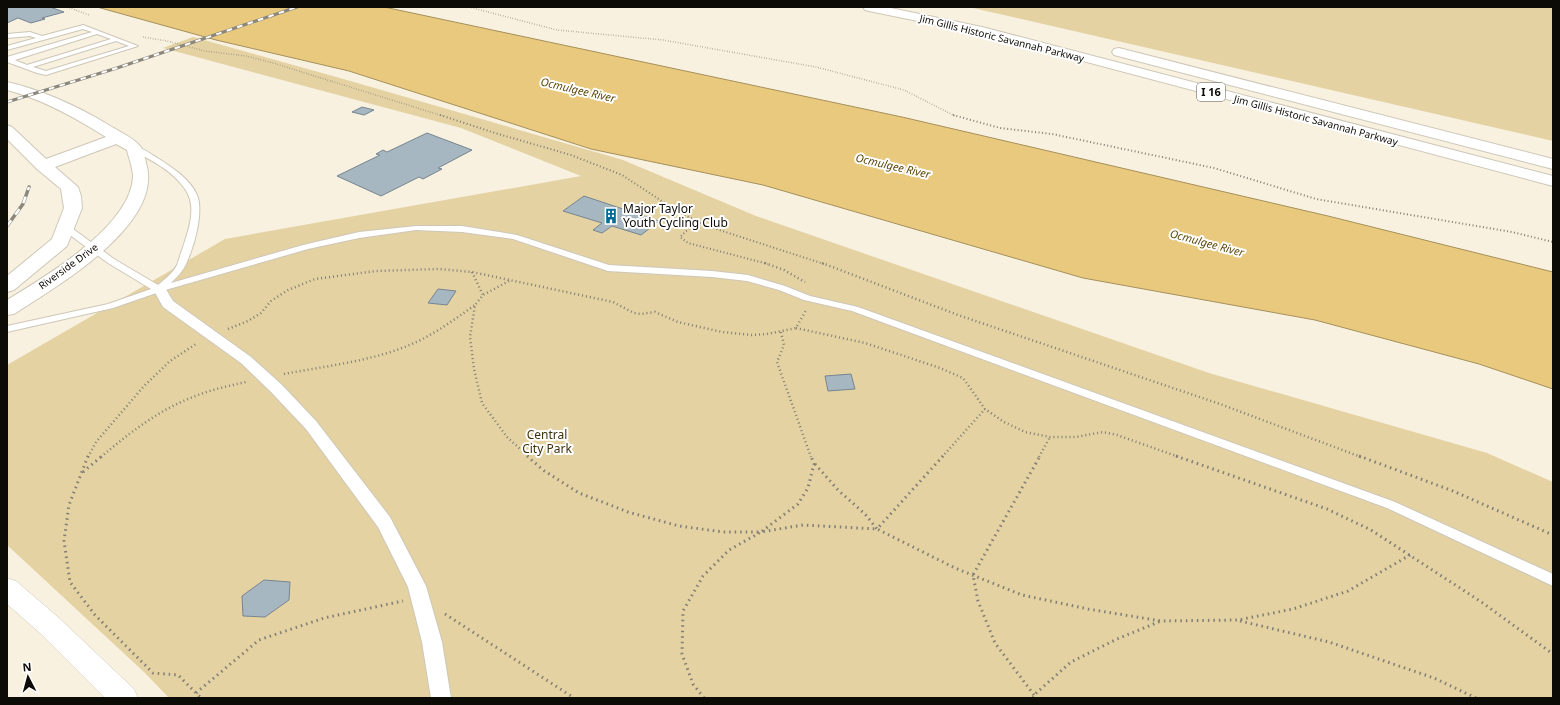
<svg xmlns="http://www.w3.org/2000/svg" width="1560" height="705" font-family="'Noto Sans',sans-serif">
<rect width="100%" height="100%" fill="#f8f1e0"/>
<g fill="#e4d2a3">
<path d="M967 7H1553V141L973 8Z"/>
<path d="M193 37 347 80 623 160 756 216 1209 373 1487 453 1553 482V698H169L144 672 7 545V365L225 239 581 176 461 128 163 48Z"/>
</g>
<path fill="#e8c97e" stroke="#a6905a" d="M97 7H384L902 117 1328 216 1553 272V389L1479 364 1315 320 1083 278 763 185 591 149 349 71 216 40Z"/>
<g fill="#a6b7c2" stroke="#768590">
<path d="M7 7H50L64 12 42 18 45 19 31 23 18 18 7 23Z"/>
<path d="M362 107 374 110 364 115 352 112Z"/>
<path d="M427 133 472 150 438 168 442 169 423 179 419 177 381 196 337 176 380 155 376 154 383 150 387 152Z"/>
<path d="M584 196 659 221 641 235 612 226 602 233 593 230 602 223 563 211Z"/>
<path d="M438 289 456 291 447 305 428 303Z"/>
<path d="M851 374 855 389 828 391 825 376Z"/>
<path d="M264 580 290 582 289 600 265 617 243 616 242 596Z"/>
</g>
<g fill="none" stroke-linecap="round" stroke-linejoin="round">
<g stroke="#cec7b7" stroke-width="2">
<g id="service">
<path d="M83 25 138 46 46 75 37 73 7 62V57L92 32 83 29 7 50V46L36 38 30 36 7 38V34L30 32 42 36ZM97 34 111 39 27 65 15 60ZM116 41 129 46 46 71 33 67Z"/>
<path d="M131 146C140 145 152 155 159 159 173 168 190 179 197 195 204 212 194 247 186 264 183 271 177 277 171 283L303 245 359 232 416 226H462L517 235 609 265 712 271 748 275 785 286 810 296 858 307 1395 502 1553 574V586L1387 508 852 311 804 300 779 290 747 281 712 277 608 271 513 239 462 232 416 230 359 238 308 249 162 291 113 308 7 332V326L108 304 151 289 108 263 63 230 62 228 63 226H69L114 259 158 285C165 279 173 273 177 265 179 260 180 255 182 250 188 232 198 207 185 189 173 171 150 159 131 150Z"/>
</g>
</g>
<g stroke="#cec7b7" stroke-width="2">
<path id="pedestrian" d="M159 285 164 286 173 301 251 357 281 384 316 421 390 517 426 586 442 642 451 698H431L422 642 408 587 378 527 306 429 271 392 241 363 163 307 153 289 154 286Z"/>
</g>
<g stroke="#cec7b7" stroke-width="1">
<path id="minor" d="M7 578 16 581 59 618 134 689 138 698H105L41 634 7 604Z"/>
</g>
<g stroke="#cec7b7" stroke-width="2">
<path id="tertiary" d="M7 82C42 90 77 106 107 124 116 130 134 138 140 146 144 150 145 158 146 163 165 224 57 286 14 314L7 315V300C46 276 130 227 133 177 133 168 129 159 127 150L116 144 55 167 78 187 81 196 82 208 67 246 14 290 7 292V276L52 239 64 208 61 189 37 169 7 139V125L12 127 46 159 106 137C76 118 42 99 7 90Z"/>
</g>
<g stroke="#cec7b7" stroke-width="2">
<g id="motorway">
<path d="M863 7H886L982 27 1553 176V186L981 34 869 11 865 10Z"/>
<path d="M1119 48 1553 159V169L1114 55 1112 52 1114 49Z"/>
</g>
</g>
<g stroke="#827e73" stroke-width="1.5" stroke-dasharray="0.5 2" stroke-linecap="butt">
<path d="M67 7 89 15"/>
<path d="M469 7 557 30 663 40 816 67 904 90 955 116"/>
<path d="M143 37 167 41 205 51 246 56 273 63 443 116"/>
</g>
<g stroke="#827e73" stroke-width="2" stroke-dasharray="1 2.5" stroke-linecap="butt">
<path d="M440 115 495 133 571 155 622 175 677 211 707 226 824 264"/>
<path d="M953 115 1000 128 1052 134 1214 168 1316 199 1512 232 1553 242"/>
<path d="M697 221 680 237 688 243 768 264"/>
</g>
<g stroke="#827e73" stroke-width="2.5" stroke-dasharray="1 3" stroke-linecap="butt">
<path d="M765 263 784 270 805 282"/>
<path d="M822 263 958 315 1220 404 1361 457"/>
<path d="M472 272 483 295"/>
<path d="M509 281 483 295 475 305 470 337 474 369 482 403 507 437 529 457"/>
<path d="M796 328 865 343 940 368 963 378 985 409 1004 422 1025 432 1050 437H1076L1103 432 1117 435 1179 457"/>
<path d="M228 329 248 321 261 313 271 301 288 290 315 279 376 271 440 269 472 272 613 302 634 313 641 314 655 312 678 322 722 332 752 335 767 334 796 328 806 310"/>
<path d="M781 332 784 345 777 362 811 457"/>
<path d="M284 374C326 366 373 361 412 344 435 334 455 319 475 305"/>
<path d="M88 457 96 442 144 386 170 361 196 344"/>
<path d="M101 457C129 433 159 410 193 397 210 390 228 386 246 382"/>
<path d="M942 457 985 409"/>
<path d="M1039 457 1050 437"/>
</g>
<g stroke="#827e73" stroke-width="3" stroke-dasharray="1.5 4" stroke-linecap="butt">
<path d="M88 456 69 505 64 541 70 582 95 615 153 673 178 675 201 698"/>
<path d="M527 456 543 470 579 493 628 512 679 526 723 532H761L798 504 808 488 814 464 811 456"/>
<path d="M1176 456 1327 509 1371 530 1480 601 1553 654"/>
<path d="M1359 456 1453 491 1553 535"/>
<path d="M815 464 838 490 865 514 877 529 943 456"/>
<path d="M83 472 102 456"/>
<path d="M445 614 574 698"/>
<path d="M1240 621 1329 642 1434 678 1476 698"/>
<path d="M196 693 259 640 324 618 403 601"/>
<path d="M1034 695 995 643 978 601 973 575 1040 456"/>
<path d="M704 698 693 684 682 654 683 611 703 576 729 550 761 532 803 525 877 529 955 568 1022 595 1088 609 1161 621 1238 620 1293 609 1348 591 1410 555"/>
<path d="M1033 698 1034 695 1071 662 1117 639 1161 621"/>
</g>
<use href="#service" fill="#fff" fill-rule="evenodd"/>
<use href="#pedestrian" fill="#fff" fill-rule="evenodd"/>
<use href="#minor" fill="#fff" fill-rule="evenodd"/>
<use href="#tertiary" fill="#fff" fill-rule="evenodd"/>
<use href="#motorway" fill="#fff" fill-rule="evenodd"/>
<g stroke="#8c877c" stroke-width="3">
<path id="rail-far1" d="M7 102 117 68 297 7"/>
</g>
<g stroke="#8c877c" stroke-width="3.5">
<path id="rail" d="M7 226 23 204 29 187"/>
</g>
<use href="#rail-far1" stroke="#fff" stroke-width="2" stroke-dasharray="5.5" stroke-linecap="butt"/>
<use href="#rail" stroke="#fff" stroke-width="2.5" stroke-dasharray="7" stroke-linecap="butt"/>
</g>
<defs>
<g id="building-bare" transform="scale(1.2)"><path d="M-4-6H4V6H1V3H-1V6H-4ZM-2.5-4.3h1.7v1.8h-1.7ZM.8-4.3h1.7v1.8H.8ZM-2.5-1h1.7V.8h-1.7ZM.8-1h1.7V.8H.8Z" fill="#006b97" stroke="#fff" stroke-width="2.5" paint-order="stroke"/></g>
</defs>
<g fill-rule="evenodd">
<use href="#building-bare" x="611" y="216"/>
</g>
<g text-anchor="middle" stroke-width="4" stroke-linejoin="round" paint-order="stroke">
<g font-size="10" fill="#0d0b06" stroke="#fff">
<text transform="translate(1002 38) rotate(14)" y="4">Jim Gillis Historic Savannah Parkway</text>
<text transform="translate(1316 120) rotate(15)" y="4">Jim Gillis Historic Savannah Parkway</text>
<text transform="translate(68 266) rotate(-36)" y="4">Riverside Drive</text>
</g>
<g font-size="11" font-style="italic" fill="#5e4a0e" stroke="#fff">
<text transform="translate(578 90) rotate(13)" y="4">Ocmulgee River</text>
<text transform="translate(893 166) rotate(13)" y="4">Ocmulgee River</text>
<text transform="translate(1207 243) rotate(15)" y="4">Ocmulgee River</text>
</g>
<rect fill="#fff" stroke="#565451" stroke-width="1" x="1197" y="83" width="28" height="18" rx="3"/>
<g font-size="11" font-weight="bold" fill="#0d0b06">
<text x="1211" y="96">I 16</text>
</g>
<g font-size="12" fill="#0d0b06" stroke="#fff" text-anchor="start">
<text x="623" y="213">Major Taylor<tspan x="623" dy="14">Youth Cycling Club</tspan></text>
</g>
<g font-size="12" fill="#3e3110" stroke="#fff">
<text x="547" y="439">Central<tspan x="547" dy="14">City Park</tspan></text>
</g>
</g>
<rect width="1560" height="705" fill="none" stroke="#0d0b06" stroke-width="16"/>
<g transform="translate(28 677) rotate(354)" stroke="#ffffff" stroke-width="3" paint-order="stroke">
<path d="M0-3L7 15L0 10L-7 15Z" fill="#0d0b06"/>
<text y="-6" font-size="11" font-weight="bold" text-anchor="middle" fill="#0d0b06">N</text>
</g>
</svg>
